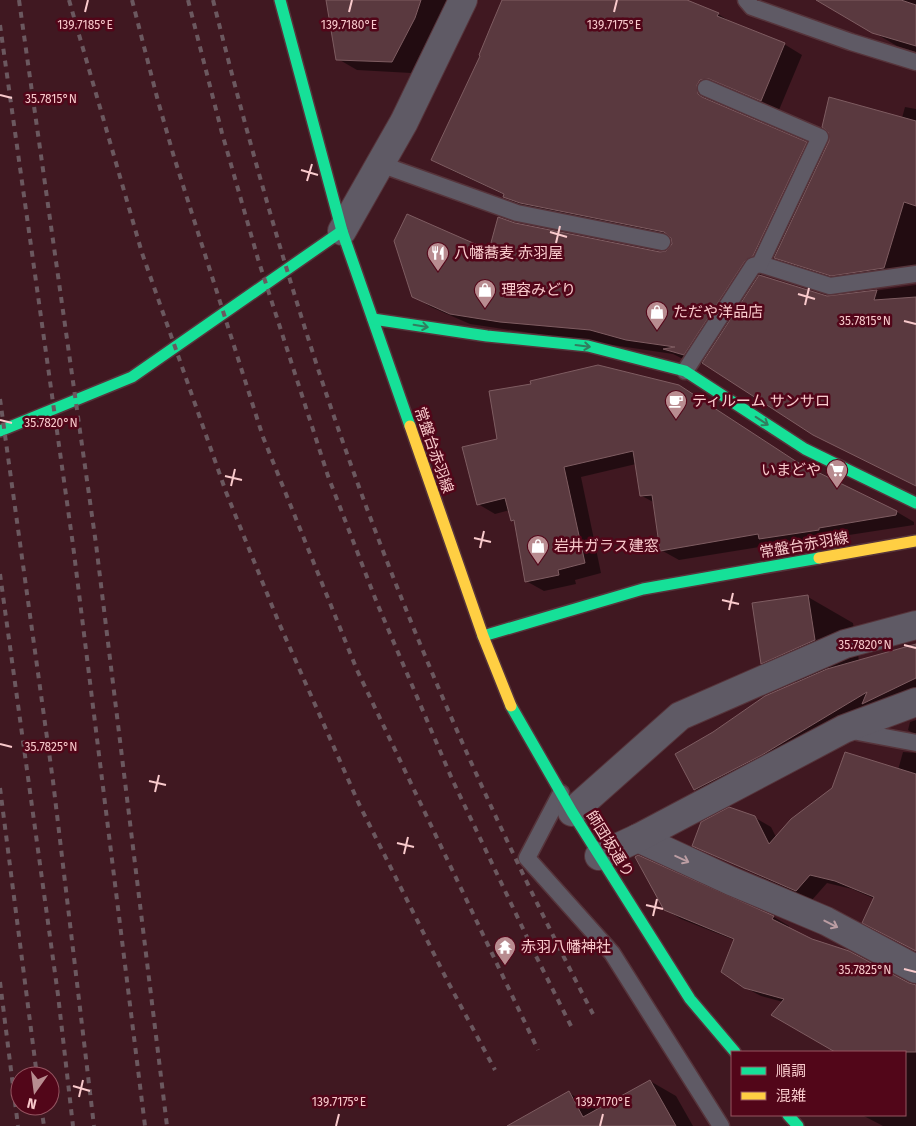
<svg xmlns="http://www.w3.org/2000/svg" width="916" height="1126" font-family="'Fira Sans','Noto Sans JP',sans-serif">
<rect width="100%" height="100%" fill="#401821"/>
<g fill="#0007">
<path d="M327 0H447L411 73 357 70 338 59Z"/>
<path d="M508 0H684L718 14 736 25 784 44 802 55 779 110 729 89 719 90 715 95 716 104 806 143 824 154 902 118 905 107 916 109V277L850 285 793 268 775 257 771 266 763 271 760 276 831 297 916 285V486L813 434 703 363 702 364 683 359 673 354 470 324 431 307 413 296 490 252 515 224 660 253 670 250 673 244 672 240 539 213 523 207 504 197 505 195 451 170 433 160Z"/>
<path d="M821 0H916V52L897 46 820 1Z"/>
<path d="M490 392 804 467 897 512 914 522V525L836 537V539L777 548 771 545 679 560 661 550 655 503 642 496 636 464 581 477 601 573 575 580 576 584 544 591 526 581 515 522 512 520 510 510 495 514 478 504 499 440Z"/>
<path d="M808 597 853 623 859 661 916 645V694L711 799 695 790 677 754 797 683 762 663Z"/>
<path d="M916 720V735L908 730 910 722Z"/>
<path d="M903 752 916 753V951L875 899 852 889 827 883 812 900 710 854 694 845 754 817 771 827 776 837 898 770Z"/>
<path d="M638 857 774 917 789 926 788 928 908 984 916 986V1126H883L862 1115H905V1052H838L773 1015 783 1002 761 996 744 987 734 940 681 919 664 909Z"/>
<path d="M650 1081 676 1096 693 1126H526L569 1093 595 1108 597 1111Z"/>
</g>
<g fill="#5a393f" stroke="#7e5c61">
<path d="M326 0H421L415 18 392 62 336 60Z"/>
<path d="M502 0H687L719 13 717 16 785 43 761 101 709 79 700 80 697 85 698 94 702 97 807 142 753 256 745 261 684 355 663 349 675 347 626 340 590 330 500 322 450 314 412 297 394 241 407 214 489 250 498 217 515 223 660 252 666 251 672 244 671 238 664 232 520 203 503 197 504 194 431 160 480 56 479 55 491 26Z"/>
<path d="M816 0H901L916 5V46L872 33Z"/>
<path d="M829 97 916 121V206L904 202 884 268 831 276 774 258 829 141 828 132 822 127Z"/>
<path d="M759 275 827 296 877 290 874 300 916 297V486L813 435 702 363Z"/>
<path d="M598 365 679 385 797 462 897 511 896 515 819 528V530L759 539 758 534 660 551 652 495 640 496 633 451 564 467 585 563 558 570 559 575 525 582 514 520 511 521 505 498 477 505 462 447 497 439 489 391 531 384 530 381Z"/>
<path d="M808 595 815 640 761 664 752 603Z"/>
<path d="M916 644V678L862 704 867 692 762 755 694 790 675 754 713 732 765 696 827 669Z"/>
<path d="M845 752 916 774V951L862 923 874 897 835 881 810 875 796 891 692 846 701 822 729 807 755 816 769 844 791 819 832 788Z"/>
<path d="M638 855 774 916 772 919 812 939 849 951 909 983 916 985V1052H835L771 1015 784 999 744 988 721 972 734 939 664 910 635 857Z"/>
<path d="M650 1080 676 1126H507L569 1091 583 1117Z"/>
</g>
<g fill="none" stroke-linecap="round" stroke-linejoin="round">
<g stroke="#56343b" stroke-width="19">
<g id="lane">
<path d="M746 0 752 7 851 42 916 62"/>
<path d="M380 164 517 213 662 242"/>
<path d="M760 264 830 286 916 274"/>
<path d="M685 371 753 266 760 264 820 137 706 88"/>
<path d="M847 730 916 743"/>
<path d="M561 793 527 858 612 953 721 1126"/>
</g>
</g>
<g stroke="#56343b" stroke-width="30">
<g id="street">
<path d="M342 231 404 122 463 0"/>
<path d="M572 812 680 716 845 644 916 625"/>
<path d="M638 838 731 881 826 921 916 969"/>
<path d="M599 856 638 838 844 729 916 702"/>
</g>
</g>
<g stroke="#56343b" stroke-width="14">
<g id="fast">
<path d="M280 0 342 231 410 426"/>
<path d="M373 319 487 336 588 346 685 371 805 449 916 503"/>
<path d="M0 431 132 377 342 231"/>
<path d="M483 636 643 589 819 558"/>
<path d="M511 706 572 812 690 999 735 1052"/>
<path d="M788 1115 798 1126"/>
</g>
</g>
<g stroke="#56343b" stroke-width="14">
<g id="slow">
<path d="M410 426 483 636 511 706"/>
<path d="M819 558 916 541"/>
</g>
</g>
<use href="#lane" stroke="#5f5a65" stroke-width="16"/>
<use href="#street" stroke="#5f5a65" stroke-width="28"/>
<use href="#fast" stroke="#16e098" stroke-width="11"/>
<use href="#slow" stroke="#ffcf43" stroke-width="11"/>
<g stroke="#6b585f" stroke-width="4" stroke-dasharray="6 6" stroke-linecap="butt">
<path d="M19 0 96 544 167 1126"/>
<path d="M69 0 142 253 226 492 279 623 359 804 448 982 495 1070"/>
<path d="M132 0 158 101 174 157 263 437 357 670 538 1050"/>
<path d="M188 0 222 133 258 259 328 476 377 603 452 779 535 954 571 1026"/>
<path d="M213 0C246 132 283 264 326 393 398 607 489 814 593 1014"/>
<path d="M0 25 73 545 145 1126"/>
<path d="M0 399 53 781 94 1126"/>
<path d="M0 574 58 995 73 1126"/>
<path d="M0 788 37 1076"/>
<path d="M0 982 18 1126"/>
<path d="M41 1106 44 1126"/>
</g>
</g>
<defs><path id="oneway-shaft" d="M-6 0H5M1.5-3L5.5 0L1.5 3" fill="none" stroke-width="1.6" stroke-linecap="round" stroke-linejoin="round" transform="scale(1.25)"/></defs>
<g stroke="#317e5f">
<use href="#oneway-shaft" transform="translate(421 326) rotate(9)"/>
<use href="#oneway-shaft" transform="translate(583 346) rotate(7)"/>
<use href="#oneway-shaft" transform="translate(762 421) rotate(33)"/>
</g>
<g stroke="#bb9da3">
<use href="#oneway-shaft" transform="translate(682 859) rotate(25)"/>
<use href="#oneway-shaft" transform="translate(831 924) rotate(27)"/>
</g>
<path fill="none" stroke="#f9cacc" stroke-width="2" d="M85 12 88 0M349 12 352 0M614 12 617 0M0 95 12 98M301 170 318 175M307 181 312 164M550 232 567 237M556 243 560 226M798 294 815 299M805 305 809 288M904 321 916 324M0 420 12 423M225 476 242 480M231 486 235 469M474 538 491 542M480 548 484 531M722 600 739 604M729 610 733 593M904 645 916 648M0 744 12 747M149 781 166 785M155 792 159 775M397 843 414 847M404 854 408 837M646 905 663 909M653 916 657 899M904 969 916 972M73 1086 90 1091M79 1097 83 1080M336 1126 339 1114M600 1126 603 1114"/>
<defs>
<g id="restaurant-pin" transform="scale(1.125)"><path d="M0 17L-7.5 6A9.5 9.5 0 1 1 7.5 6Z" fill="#b88c90" stroke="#520619"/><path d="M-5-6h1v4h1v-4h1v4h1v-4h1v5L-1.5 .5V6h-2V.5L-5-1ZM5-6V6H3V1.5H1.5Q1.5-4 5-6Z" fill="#fff"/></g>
<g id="shop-pin" transform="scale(1.125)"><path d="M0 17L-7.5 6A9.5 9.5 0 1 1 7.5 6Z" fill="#b88c90" stroke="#520619"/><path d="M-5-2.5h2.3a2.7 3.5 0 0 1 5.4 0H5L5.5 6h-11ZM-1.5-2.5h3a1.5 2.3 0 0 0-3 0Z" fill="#fff"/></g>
<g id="cafe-pin" transform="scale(1.125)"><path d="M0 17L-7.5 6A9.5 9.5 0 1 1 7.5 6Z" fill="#b88c90" stroke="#520619"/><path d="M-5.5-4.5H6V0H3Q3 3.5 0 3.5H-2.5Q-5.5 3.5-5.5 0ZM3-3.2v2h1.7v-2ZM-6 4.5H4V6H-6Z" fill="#fff"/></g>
<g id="supermarket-pin" transform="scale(1.125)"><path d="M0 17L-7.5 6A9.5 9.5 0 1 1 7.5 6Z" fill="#b88c90" stroke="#520619"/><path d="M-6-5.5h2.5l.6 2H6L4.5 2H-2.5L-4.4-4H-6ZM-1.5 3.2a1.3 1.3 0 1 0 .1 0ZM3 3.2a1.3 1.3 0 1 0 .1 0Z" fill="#fff"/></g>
<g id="temple-pin" transform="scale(1.125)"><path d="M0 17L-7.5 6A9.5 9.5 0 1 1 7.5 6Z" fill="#b88c90" stroke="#520619"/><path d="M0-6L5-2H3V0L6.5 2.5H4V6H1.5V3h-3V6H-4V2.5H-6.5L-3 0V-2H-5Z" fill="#fff"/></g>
</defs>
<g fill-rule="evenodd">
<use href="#restaurant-pin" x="438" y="253"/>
<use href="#shop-pin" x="485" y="290"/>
<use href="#shop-pin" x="657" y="312"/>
<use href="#cafe-pin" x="676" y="401"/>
<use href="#supermarket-pin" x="837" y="470"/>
<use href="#shop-pin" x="538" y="546"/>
<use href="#temple-pin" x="505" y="947"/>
</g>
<g text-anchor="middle" stroke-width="5" stroke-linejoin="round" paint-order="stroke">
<g font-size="15" fill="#f9cacc" stroke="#520619" text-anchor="start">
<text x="454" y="258">八幡蕎麦 赤羽屋</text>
<text x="501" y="295">理容みどり</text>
<text x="673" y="317">ただや洋品店</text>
<text x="692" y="406">ティルーム サンサロ</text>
<text x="821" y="475" text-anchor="end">いまどや</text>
<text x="554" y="551">岩井ガラス建窓</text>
<text x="521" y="952">赤羽八幡神社</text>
</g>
<g font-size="15" fill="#f9cacc" stroke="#520619">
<text transform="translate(434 450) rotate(71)" y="5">常盤台赤羽線</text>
<text transform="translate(804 545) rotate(-10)" y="5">常盤台赤羽線</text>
<text transform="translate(610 844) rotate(58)" y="5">師団坂通り</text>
</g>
</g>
<g font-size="12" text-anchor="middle" fill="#f9cacc" stroke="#520619" stroke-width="5" stroke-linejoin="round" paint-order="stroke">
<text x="85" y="29">139.7185°E</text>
<text x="349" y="29">139.7180°E</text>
<text x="614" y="29">139.7175°E</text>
<text x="51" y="103">35.7815°N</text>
<text x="865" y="325">35.7815°N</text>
<text x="51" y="427">35.7820°N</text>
<text x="865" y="649">35.7820°N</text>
<text x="51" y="751">35.7825°N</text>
<text x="865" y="974">35.7825°N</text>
<text x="339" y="1106">139.7175°E</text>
<text x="603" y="1106">139.7170°E</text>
</g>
<rect x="731" y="1051" width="175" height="65" fill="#520619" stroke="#955461"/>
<rect x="741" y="1067" width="25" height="8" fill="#16e098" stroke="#955461"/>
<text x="776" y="1076" font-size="15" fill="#f9cacc">順調</text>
<rect x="741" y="1092" width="25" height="8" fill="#ffcf43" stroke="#955461"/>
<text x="776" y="1101" font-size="15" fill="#f9cacc">混雑</text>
<g transform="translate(35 1091) rotate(194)"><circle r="24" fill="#520619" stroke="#955461"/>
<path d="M0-4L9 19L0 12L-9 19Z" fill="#b88c90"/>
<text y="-8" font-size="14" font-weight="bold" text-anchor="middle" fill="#f9cacc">N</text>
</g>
</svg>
